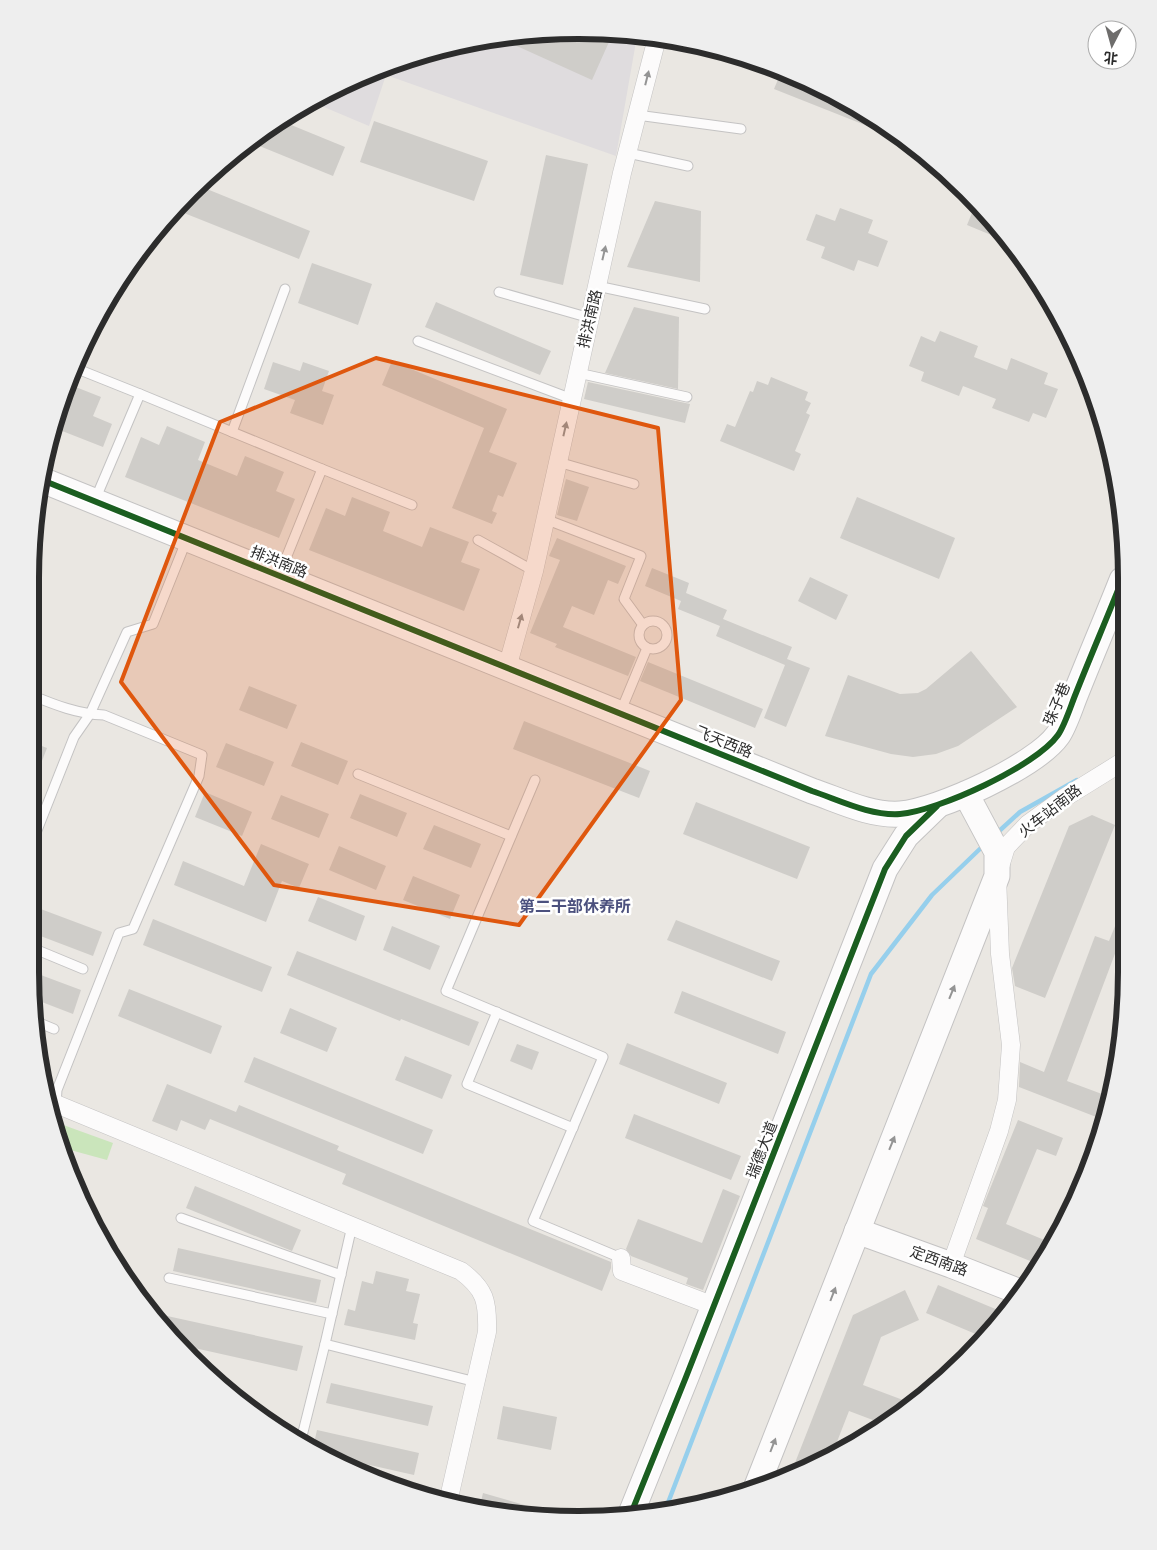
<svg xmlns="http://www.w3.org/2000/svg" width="1157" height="1550" font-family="Mulish,'Noto Sans SC',sans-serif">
<rect width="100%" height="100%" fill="#eae7e2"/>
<path fill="#dfdcde" d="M578 30 637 36 616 156 386 75 369 126 312 102 368 72 471 41Z"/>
<path fill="#cae5bb" d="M52 1122H55L113 1143 107 1160 63 1148Z"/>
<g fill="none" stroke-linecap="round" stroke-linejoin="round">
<g stroke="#96cfec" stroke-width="4.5">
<path d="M997 833 1020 812 1077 780"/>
<path d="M666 1508 871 974 932 895 984 845"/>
</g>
</g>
<g fill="#cfcdc9">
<path d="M578 30 613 33 592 80 499 38Z"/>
<path d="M782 70 883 122 893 130 890 135 774 89Z"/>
<path d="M279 120 345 147 333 176 250 142Z"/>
<path d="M374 121 488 161 474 201 360 162Z"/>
<path d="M546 155 588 164 563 285 520 275Z"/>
<path d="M197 185 310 231 299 259 174 209Z"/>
<path d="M655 201 701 211 700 282 627 267Z"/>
<path d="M976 203 998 229 1008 242 967 225Z"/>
<path d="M840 208 873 220 868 233 888 241 878 267 858 260 854 271 821 258 825 247 806 240 816 214 835 221Z"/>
<path d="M312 263 372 284 358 325 298 303Z"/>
<path d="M436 302 551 351 540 375 425 327Z"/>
<path d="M634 307 679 317 678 389 605 373Z"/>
<path d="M940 331 978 346 974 357 1007 370 1011 358 1048 373 1044 384 1058 389 1046 418 1033 413 1029 422 992 408 996 399 963 386 959 396 921 381 924 372 909 366 921 336 935 342Z"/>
<path d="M392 361 507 409 489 452 517 463 503 497 498 495 492 511 497 513 492 524 452 508 484 428 382 385Z"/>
<path d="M273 362 300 371 303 362 329 371 322 391 334 395 323 425 290 413 295 400 264 389Z"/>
<path d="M771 377 808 392 805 400 811 403 806 413 810 415 795 451 801 454 794 471 720 441 727 424 735 427 750 391 753 392 757 381 768 385Z"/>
<path d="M588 382 690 404 685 423 584 399Z"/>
<path d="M68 384 101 397 93 416 112 424 103 447 52 427Z"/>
<path d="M167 426 205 442 198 460 237 476 245 456 284 472 276 491 295 499 279 538 125 477 141 437 159 445Z"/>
<path d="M566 479 589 487 577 521 557 515Z"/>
<path d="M352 497 390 512 383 531 422 547 430 527 469 542 461 562 480 569 464 611 309 550 326 508 345 516Z"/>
<path d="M857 497 955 538 939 579 840 538Z"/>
<path d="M557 538 626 566 618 584 608 580 594 615 572 606 563 627 636 657 628 676 555 647 557 644 530 633 560 560 549 556Z"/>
<path d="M652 568 689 583 686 593 727 610 723 619 792 647 787 659 810 668 786 727 764 718 785 665 716 636 720 626 678 609 681 601 645 586Z"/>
<path d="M810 577 848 595 836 620 798 601Z"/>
<path d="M971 651 1017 707 958 746 936 754 913 757 891 754 825 736 848 675 900 694 918 693 926 689Z"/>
<path d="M648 662 763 709 755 728 640 681Z"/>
<path d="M249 686 297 705 287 729 239 710Z"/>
<path d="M524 721 650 771 639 798 513 749Z"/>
<path d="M31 742 47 748 31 789H30Z"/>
<path d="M301 742 348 761 338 785 291 766Z"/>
<path d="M226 743 274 762 264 786 216 767Z"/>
<path d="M205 792 252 812 242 836 195 817Z"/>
<path d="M360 794 407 813 397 837 350 818Z"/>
<path d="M281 795 329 814 319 838 271 819Z"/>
<path d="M696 802 810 847 797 879 683 834Z"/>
<path d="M1092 815 1115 825 1045 998 1015 986 1012 968 1069 826Z"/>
<path d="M434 825 481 844 471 868 423 849Z"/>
<path d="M261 844 309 864 299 888 282 881 266 922 174 885 183 861 244 886Z"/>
<path d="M339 846 386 866 376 890 329 870Z"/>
<path d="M413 876 460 895 450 919 403 900Z"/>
<path d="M318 897 365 916 356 941 308 921Z"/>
<path d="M30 905 102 932 93 956 30 932Z"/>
<path d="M1122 909V953L1116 951 1067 1081 1110 1097 1104 1120 1019 1087 1020 1062 1044 1072 1095 936 1109 941Z"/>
<path d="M153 919 272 967 262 992 143 945Z"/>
<path d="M676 920 780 961 772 981 667 940Z"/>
<path d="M392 926 440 946 430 970 383 950Z"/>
<path d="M297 951 479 1022 469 1046 401 1019 400 1021 287 975Z"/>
<path d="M30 971 81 990 73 1014 34 999Z"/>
<path d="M129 989 222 1026 211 1054 118 1016Z"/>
<path d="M682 991 786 1032 778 1054 674 1013Z"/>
<path d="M290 1008 337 1028 327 1052 280 1033Z"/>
<path d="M627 1043 727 1083 719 1104 619 1064Z"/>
<path d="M517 1044 539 1052 532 1070 510 1061Z"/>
<path d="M405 1056 452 1075 442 1099 395 1080Z"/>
<path d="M254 1057 433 1130 423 1154 244 1082Z"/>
<path d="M167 1084 236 1112 239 1105 339 1146 337 1150 611 1262V1268L602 1291 342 1184 346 1174 210 1119 205 1130 181 1120 177 1131 152 1121Z"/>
<path d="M634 1114 741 1156 731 1180 625 1138Z"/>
<path d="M1018 1120 1063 1138 1056 1156 1037 1149 1006 1224 1054 1244 1040 1265 976 1239 988 1208 983 1206Z"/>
<path d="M195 1186 301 1230 292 1251 186 1208Z"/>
<path d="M723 1189 740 1196 703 1290 686 1284 688 1278 631 1256 626 1249 638 1219 702 1243Z"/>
<path d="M178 1248 321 1280 316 1303 173 1271Z"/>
<path d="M376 1271 409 1279 406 1291 420 1294 413 1323 418 1324 415 1340 344 1325 348 1309 355 1311 362 1281 373 1284Z"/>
<path d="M938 1285 1005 1313 991 1333 985 1338 926 1313Z"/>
<path d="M905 1290 919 1320 881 1337 863 1385 911 1403 886 1425 849 1411 833 1452 791 1473 853 1315Z"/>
<path d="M149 1312 303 1346 297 1371 181 1345Z"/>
<path d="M331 1383 433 1406 428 1426 326 1403Z"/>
<path d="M503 1406 557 1417 551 1450 497 1439Z"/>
<path d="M317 1430 419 1453 414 1475 321 1454 313 1448Z"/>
<path d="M483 1493 535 1508 534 1514 479 1510Z"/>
</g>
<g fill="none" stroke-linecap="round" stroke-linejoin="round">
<g stroke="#c4c3c3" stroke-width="11">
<g id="lane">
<path d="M637 115 741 129"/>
<path d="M628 153 688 166"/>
<path d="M597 286 705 309"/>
<path d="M499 292 590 318"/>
<path d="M418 341 572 399"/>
<path d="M1078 355C1074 366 1078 373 1088 378"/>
<path d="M75 368 140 394"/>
<path d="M578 373 687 397"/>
<path d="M232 432 285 289"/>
<path d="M558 462 634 484"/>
<path d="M95 500 140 394 322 469"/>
<path d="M545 519 641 556 624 599 643 625"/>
<path d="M478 540 534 571"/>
<path d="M280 573 322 469 412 505"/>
<circle cx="653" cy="635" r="14"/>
<path d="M31 695C55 705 78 714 104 715L202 755 199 776 133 929 119 933 57 1090 56 1104"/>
<path d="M620 713 647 648"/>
<path d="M358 774 511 836"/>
<path d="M535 780 446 991 603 1057 533 1221 621 1258"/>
<path d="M30 848 74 737 90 714 127 632 153 624 187 539"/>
<path d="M30 947 83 969"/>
<path d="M497 1012 467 1084 573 1128"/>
<path d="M37 1022 54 1029"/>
<path d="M181 1218 341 1275"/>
<path d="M352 1226 325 1344 476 1382"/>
<path d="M169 1278 332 1314"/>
<path d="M301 1440 325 1344"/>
</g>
</g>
<g stroke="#c4c3c3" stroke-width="19">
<g id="street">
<path d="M507 668 534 571 622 173 657 38"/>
<path d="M48 1105 56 1104 461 1271C485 1289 488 1301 487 1332L448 1502"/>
<path d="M621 1258 622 1271 714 1306"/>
<path d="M951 1265 999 1131 1007 1100 1011 1045 1000 954 997 876 1006 847 1028 824 1064 798 1122 762"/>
</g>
</g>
<g stroke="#c4c3c3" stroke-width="27">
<g id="secondary">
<path d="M42 480 812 791C839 800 870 816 900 814 938 811 1036 766 1058 735 1065 725 1071 705 1076 693 1091 655 1107 618 1122 580"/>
<path d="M857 1231 951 1265 1020 1292"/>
<path d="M755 1491 997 876V852L966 794"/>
<path d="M630 1516 686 1377 885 869 906 836 937 806"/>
</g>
</g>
<use href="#lane" stroke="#fcfbfb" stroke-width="9"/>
<use href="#street" stroke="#fcfbfb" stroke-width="18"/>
<use href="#secondary" stroke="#fcfbfb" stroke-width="25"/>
<g stroke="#fff" stroke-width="9">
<g id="cycleway">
<path d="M42 480 812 791C839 800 870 816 900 814 938 811 1036 766 1058 735 1065 725 1071 705 1076 693 1091 655 1107 618 1122 580"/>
<path d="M630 1516 686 1377 885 869 906 836 937 806"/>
</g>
</g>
<use href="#cycleway" stroke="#1b5e20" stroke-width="6"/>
</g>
<defs><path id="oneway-solid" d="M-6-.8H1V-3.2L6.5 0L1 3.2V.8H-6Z" transform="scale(1.25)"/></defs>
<g fill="#949494">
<use href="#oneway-solid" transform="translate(647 78) rotate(-76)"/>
<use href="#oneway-solid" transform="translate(604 253) rotate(-77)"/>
<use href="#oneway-solid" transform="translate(565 429) rotate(-77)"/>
<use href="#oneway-solid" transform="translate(520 621) rotate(-74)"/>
<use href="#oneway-solid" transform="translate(952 992) rotate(-68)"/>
<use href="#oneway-solid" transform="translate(892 1143) rotate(-68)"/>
<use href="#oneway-solid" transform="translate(833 1294) rotate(-69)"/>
<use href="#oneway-solid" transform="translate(773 1445) rotate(-69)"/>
</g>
<path fill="#df570e" fill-opacity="0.2" stroke="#df570e" stroke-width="4" stroke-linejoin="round" d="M376 358 658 428 681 700 519 925 274 885 121 682 220 422Z"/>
<g text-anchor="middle" stroke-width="5" stroke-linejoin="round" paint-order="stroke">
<g font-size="15" fill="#2c2c2c" stroke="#fff">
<text transform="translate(590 319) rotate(-77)" y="5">排洪南路</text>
<text transform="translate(279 562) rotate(22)" y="5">排洪南路</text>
<text transform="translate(1057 704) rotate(-67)" y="5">珠子巷</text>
<text transform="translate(724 742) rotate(22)" y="5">飞天西路</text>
<text transform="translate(1050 811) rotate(-38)" y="5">火车站南路</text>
<text transform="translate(762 1150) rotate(-69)" y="5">瑞德大道</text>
<text transform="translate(939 1261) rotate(20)" y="5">定西南路</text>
</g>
<g font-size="16" font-weight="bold" fill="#4c517e" stroke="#fff">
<text x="575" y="912">第二干部休养所</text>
</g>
</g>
<path d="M0 0H1157V1550H0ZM578 39H579A539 539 0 0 1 1118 578V972A539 539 0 0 1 579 1511H578A539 539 0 0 1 39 972V578A539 539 0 0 1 578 39Z" fill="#eee" fill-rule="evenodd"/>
<path fill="none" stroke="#2c2c2c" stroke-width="6" d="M578 39H579A539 539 0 0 1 1118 578V972A539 539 0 0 1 579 1511H578A539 539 0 0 1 39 972V578A539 539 0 0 1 578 39Z"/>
<g transform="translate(1112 45) rotate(186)"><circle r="24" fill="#ffffff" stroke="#ababab"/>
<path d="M0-4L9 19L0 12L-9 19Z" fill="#6e6d6c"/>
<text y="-8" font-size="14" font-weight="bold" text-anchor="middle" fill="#2c2c2c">北</text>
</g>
</svg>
